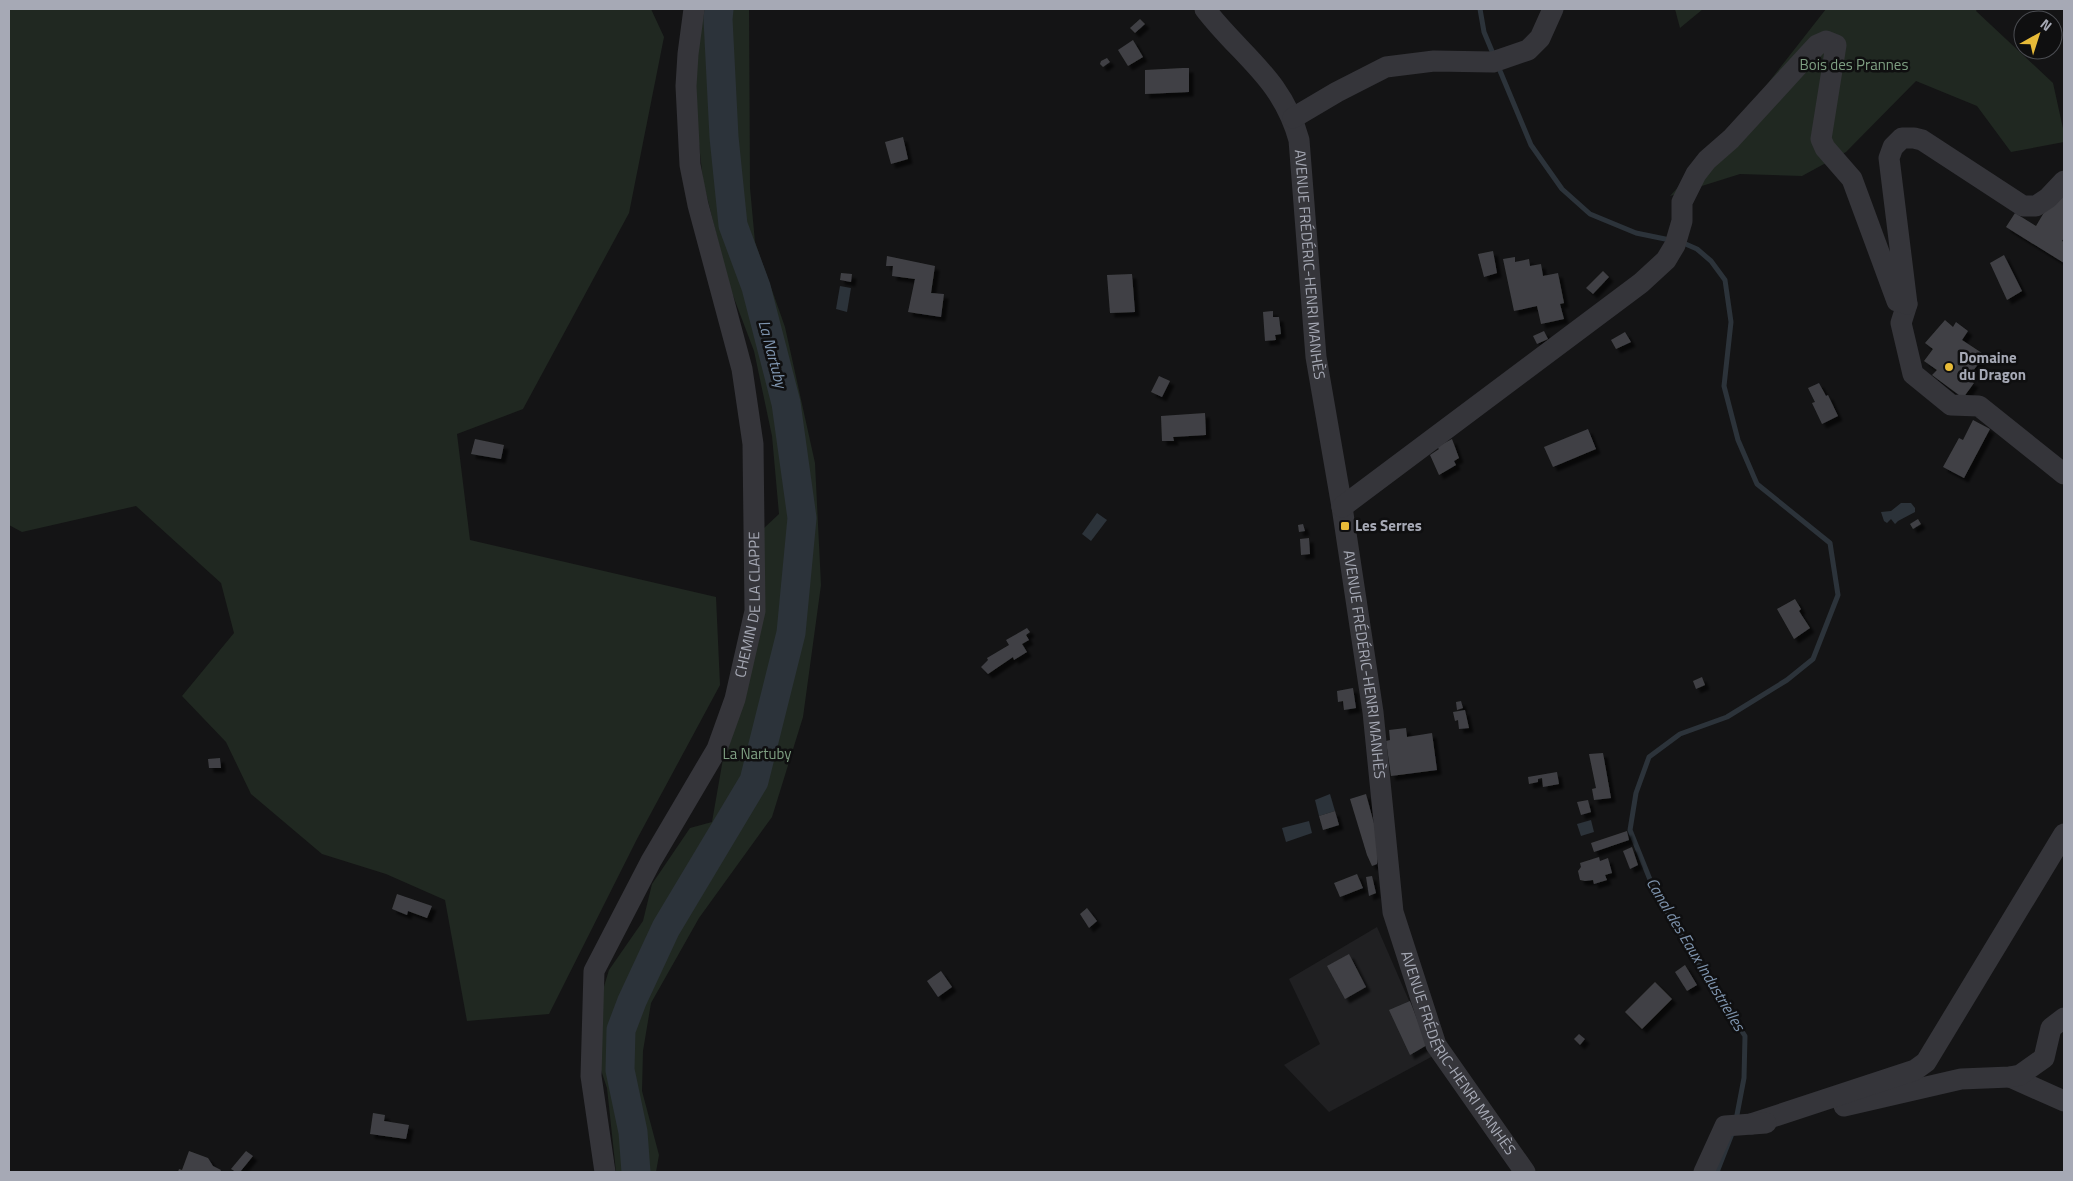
<svg xmlns="http://www.w3.org/2000/svg" width="2073" height="1181" font-family="'Titillium Web',sans-serif">
<defs>
<filter id="shadow"><feDropShadow dx="4.5" dy="4.5" stdDeviation="1" flood-color="#0009"/></filter>
</defs>
<rect width="100%" height="100%" fill="#141415"/>
<path fill="#202022" d="M1377 927 1433 1056 1329 1112 1284 1065 1320 1044 1289 979Z"/>
<g fill="#202821">
<path d="M9 9H651L664 37 629 213 523 409 457 434 470 540 716 597 720 685 637 839 549 1014 467 1021 445 900 386 874 322 854 251 794 226 742 182 696 234 633 221 583 136 506 22 532 9 525Z"/>
<path d="M696 9H749L750 188 755 242 785 327 815 463 821 585 803 717 772 817 699 918 651 1003 643 1051 642 1091 659 1155 656 1172H616L607 1088 596 1055 603 990 609 970 643 921 652 884 690 828 712 822 763 529 779 514 772 436 754 351 729 285 703 181 689 51Z"/>
<path d="M1675 9H1703L1680 28Z"/>
<path d="M1826 9H1977L1976 11 2053 83 2064 133V142L2011 152 1977 106 1916 81 1846 152 1802 176 1740 174 1670 196 1743 115Z"/>
</g>
<g fill="#2c333a">
<path d="M840 286 851 288 847 312 836 309Z"/>
<path d="M1901 503H1911L1915 508V512L1898 521 1895 524 1891 519 1887 523 1884 521 1881 512 1891 511Z"/>
<path d="M1097 513 1107 520 1091 541 1082 534Z"/>
<path d="M1330 794 1335 811 1319 816 1315 800Z"/>
<path d="M1591 820 1594 832 1581 836 1577 824Z"/>
<path d="M1309 821 1312 833 1286 842 1282 828Z"/>
</g>
<g fill="none" stroke-linecap="round" stroke-linejoin="round">
<g stroke="#2c333a" stroke-width="5">
<path d="M1480 9 1484 32 1494 56"/>
<path d="M1498 66 1531 145 1562 189 1590 214 1636 233 1670 240"/>
<path d="M1681 242 1697 249 1711 261 1725 280 1731 322 1724 386 1738 440 1757 484 1830 543 1838 595 1813 659 1787 680 1727 717 1680 734 1649 757 1636 793 1630 830 1655 892 1703 971 1745 1036 1744 1078 1736 1120"/>
<path d="M1717 1172 1733 1131"/>
</g>
<path stroke="#2c333a" stroke-width="29" d="M636 1172 633 1132 620 1070 621 1030 632 1001 666 928 754 781 791 633 802 518 786 403 756 287 733 225 724 137 718 19 719 9"/>
</g>
<g fill="#404145" filter="url(#shadow)">
<path d="M1140 19 1145 24 1135 33 1130 28Z"/>
<path d="M1133 40 1143 57 1128 66 1118 50Z"/>
<path d="M1107 58 1110 62 1103 67 1100 64 1101 61Z"/>
<path d="M1183 68H1189V92L1145 94V70Z"/>
<path d="M903 137 908 159 891 164 885 142Z"/>
<path d="M2064 194V238L2062 241 2064 242V263L2006 227 2015 213 2036 226 2049 204Z"/>
<path d="M1493 251 1497 273 1484 277 1478 254Z"/>
<path d="M2004 255 2022 291 2007 300 1990 263Z"/>
<path d="M887 256 935 266 931 293 944 294 941 317 908 312 915 279 892 276 893 266H886Z"/>
<path d="M1515 257V262L1529 259 1530 266 1541 264 1543 276 1558 273 1564 303 1560 304 1564 319 1541 324 1537 306 1514 311 1503 259Z"/>
<path d="M1603 271 1609 277 1593 294 1586 288Z"/>
<path d="M841 273 852 274 851 282 840 280Z"/>
<path d="M1132 274 1135 312 1110 313 1107 275Z"/>
<path d="M1273 311V317H1279L1281 334 1275 335 1276 340 1265 341 1263 312Z"/>
<path d="M1945 320 1953 327 1956 322 1968 331 1962 340 1985 355 1967 379 1974 383 1963 398 1932 375 1937 370 1924 361 1933 349 1925 343Z"/>
<path d="M1544 331 1548 339 1537 344 1533 336Z"/>
<path d="M1625 332 1631 342 1616 349 1611 340Z"/>
<path d="M1159 376 1170 381 1162 397 1151 392Z"/>
<path d="M1819 383 1826 396 1828 395 1838 416 1822 424 1812 403 1815 402 1808 388Z"/>
<path d="M1205 413 1206 435 1173 437 1174 441H1162L1161 416Z"/>
<path d="M1973 420 1990 429 1964 478 1943 467 1959 438 1963 440Z"/>
<path d="M1588 429 1596 449 1553 467 1544 447Z"/>
<path d="M475 439 504 445 501 459 471 454Z"/>
<path d="M1452 439 1459 458 1454 461 1456 465 1439 475 1430 455 1439 449 1437 447Z"/>
<path d="M1918 519 1921 524 1913 529 1910 524Z"/>
<path d="M1303 524 1305 531 1299 532 1298 525Z"/>
<path d="M1309 538 1310 554 1301 555 1300 539Z"/>
<path d="M1795 599 1801 609 1799 611 1810 628 1794 639 1777 609Z"/>
<path d="M1027 628 1030 632 1026 635 1029 640 1022 644 1027 652 1014 660 1013 657 988 674 981 667 988 660 987 658 1009 645 1006 640Z"/>
<path d="M1702 677 1705 685 1696 689 1693 681Z"/>
<path d="M1353 688 1356 708 1344 710 1343 701 1338 702 1337 691Z"/>
<path d="M1461 701 1463 708 1457 710 1456 702Z"/>
<path d="M1465 710 1469 728 1459 729 1458 720 1455 721 1453 712Z"/>
<path d="M1406 728 1407 737 1432 733 1437 770 1391 776 1386 741 1390 740 1389 730Z"/>
<path d="M1603 753 1611 798 1594 800 1592 789 1596 788 1589 754Z"/>
<path d="M220 758 221 768H209L208 759Z"/>
<path d="M1557 772 1559 784 1543 787 1542 778 1538 779V782L1529 784 1528 777Z"/>
<path d="M1366 794 1379 842 1377 864 1372 866 1367 855 1350 799Z"/>
<path d="M1588 800 1591 812 1581 815 1577 802Z"/>
<path d="M1335 811 1339 825 1323 830 1319 816Z"/>
<path d="M1627 831 1629 840 1594 852 1591 843Z"/>
<path d="M1632 847 1638 865 1630 869 1623 851Z"/>
<path d="M1599 857 1600 861 1608 858 1612 873 1605 875 1607 880 1594 884 1593 880 1585 881 1580 880 1578 871 1581 867 1580 863Z"/>
<path d="M1357 874 1363 888 1340 897 1334 883Z"/>
<path d="M1372 876 1376 893 1369 896 1366 877Z"/>
<path d="M397 894 432 906 427 918 408 911 407 915 392 909Z"/>
<path d="M1087 908 1097 921 1089 928 1080 914Z"/>
<path d="M1349 954 1366 987 1345 999 1327 966Z"/>
<path d="M1685 965 1697 985 1687 991 1675 972Z"/>
<path d="M941 971 952 987 938 997 927 981Z"/>
<path d="M1655 982 1672 999 1642 1029 1625 1012Z"/>
<path d="M1410 1001 1427 1045 1410 1055 1389 1010Z"/>
<path d="M1579 1034 1585 1039 1580 1045 1574 1039Z"/>
<path d="M373 1113 385 1115 384 1121 409 1125 406 1139 370 1134Z"/>
<path d="M189 1151 208 1158 213 1166 221 1170 220 1172H178L179 1169 182 1170Z"/>
<path d="M246 1151 253 1156 240 1172H236L231 1169Z"/>
</g>
<g fill="none" stroke-linecap="round" stroke-linejoin="round">
<g stroke="#35353a" stroke-width="21">
<path id="s1" d="M1205 9C1241 56 1282 78 1299 140L1316 357 1342 507 1373 712 1393 912 1436 1045 1525 1172"/>
<path d="M1293 118 1337 92 1386 67 1434 61 1493 62 1528 50 1540 38 1553 9"/>
<path d="M1907 304 1901 323 1913 374 1951 405 1979 406 2064 474"/>
<path d="M1342 507 1641 283 1666 260 1675 245 1682 221V202L1696 174 1707 160 1731 139 1817 45 1826 41 1836 45 1821 139 1825 148 1852 179 1897 301 1907 304 1889 158 1893 147 1902 138H1914L1922 140 2023 206H2036L2048 198 2064 181"/>
<path d="M2010 1077 2064 1101"/>
<path d="M1844 1106 1961 1079 2010 1077 2020 1075 2044 1058 2051 1028 2064 1018"/>
<path d="M1751 1124 1915 1070 1926 1062 2064 834"/>
<path id="s2" d="M605 1172 591 1076 594 971 651 861 717 749 735 699 755 611 753 444 742 369 698 205 690 165 686 86 688 54 694 9"/>
<path d="M1704 1172 1725 1126 1766 1123"/>
</g>
</g>
<g fill="#e8bb38" stroke="#0f0f10" stroke-width="2">
<circle cx="1949" cy="367" r="5"/>
<rect x="1340" y="521" width="10" height="10" rx="2.5"/>
</g>
<g text-anchor="middle" stroke-width="5" stroke-linejoin="round" paint-order="stroke">
<g font-size="15" fill="#7e9f82" stroke="#0f0f10">
<text x="1854" y="70">Bois des Prannes</text>
<text x="757" y="759">La Nartuby</text>
</g>
<g font-size="15" fill="#a6a9b5" stroke="#0f0f10">
<text dy="5" stroke="none"><textPath href="#s1" startOffset="288">AVENUE FRÉDÉRIC-HENRI MANHÈS</textPath></text>
<text dy="5" stroke="none"><textPath href="#s2" startOffset="605">CHEMIN DE LA CLAPPE</textPath></text>
<text dy="5" stroke="none"><textPath href="#s1" startOffset="692">AVENUE FRÉDÉRIC-HENRI MANHÈS</textPath></text>
<text dy="5" stroke="none"><textPath href="#s1" startOffset="1098">AVENUE FRÉDÉRIC-HENRI MANHÈS</textPath></text>
</g>
<g font-size="15" font-weight="bold" fill="#a6a9b5" stroke="#0f0f10" text-anchor="start">
<text x="1959" y="363">Domaine<tspan x="1959" dy="17">du Dragon</tspan></text>
<text x="1355" y="531">Les Serres</text>
</g>
<g font-size="16" font-style="italic" fill="#7e94ae" stroke="#0f0f10">
<text transform="translate(773 354) rotate(75)" y="6">La Nartuby</text>
<text transform="translate(1696 954) rotate(59)" y="6">Canal des Eaux Industrielles</text>
</g>
</g>
<rect width="2073" height="1181" fill="none" stroke="#a6a9b5" stroke-width="20"/>
<g transform="translate(2038 35) rotate(39)"><circle r="24" fill="#0f0f10" stroke="#4b4d52"/>
<path d="M0-4L9 19L0 12L-9 19Z" fill="#e8bb38"/>
<text y="-8" font-size="14" font-weight="bold" text-anchor="middle" fill="#a6a9b5">N</text>
</g>
</svg>
